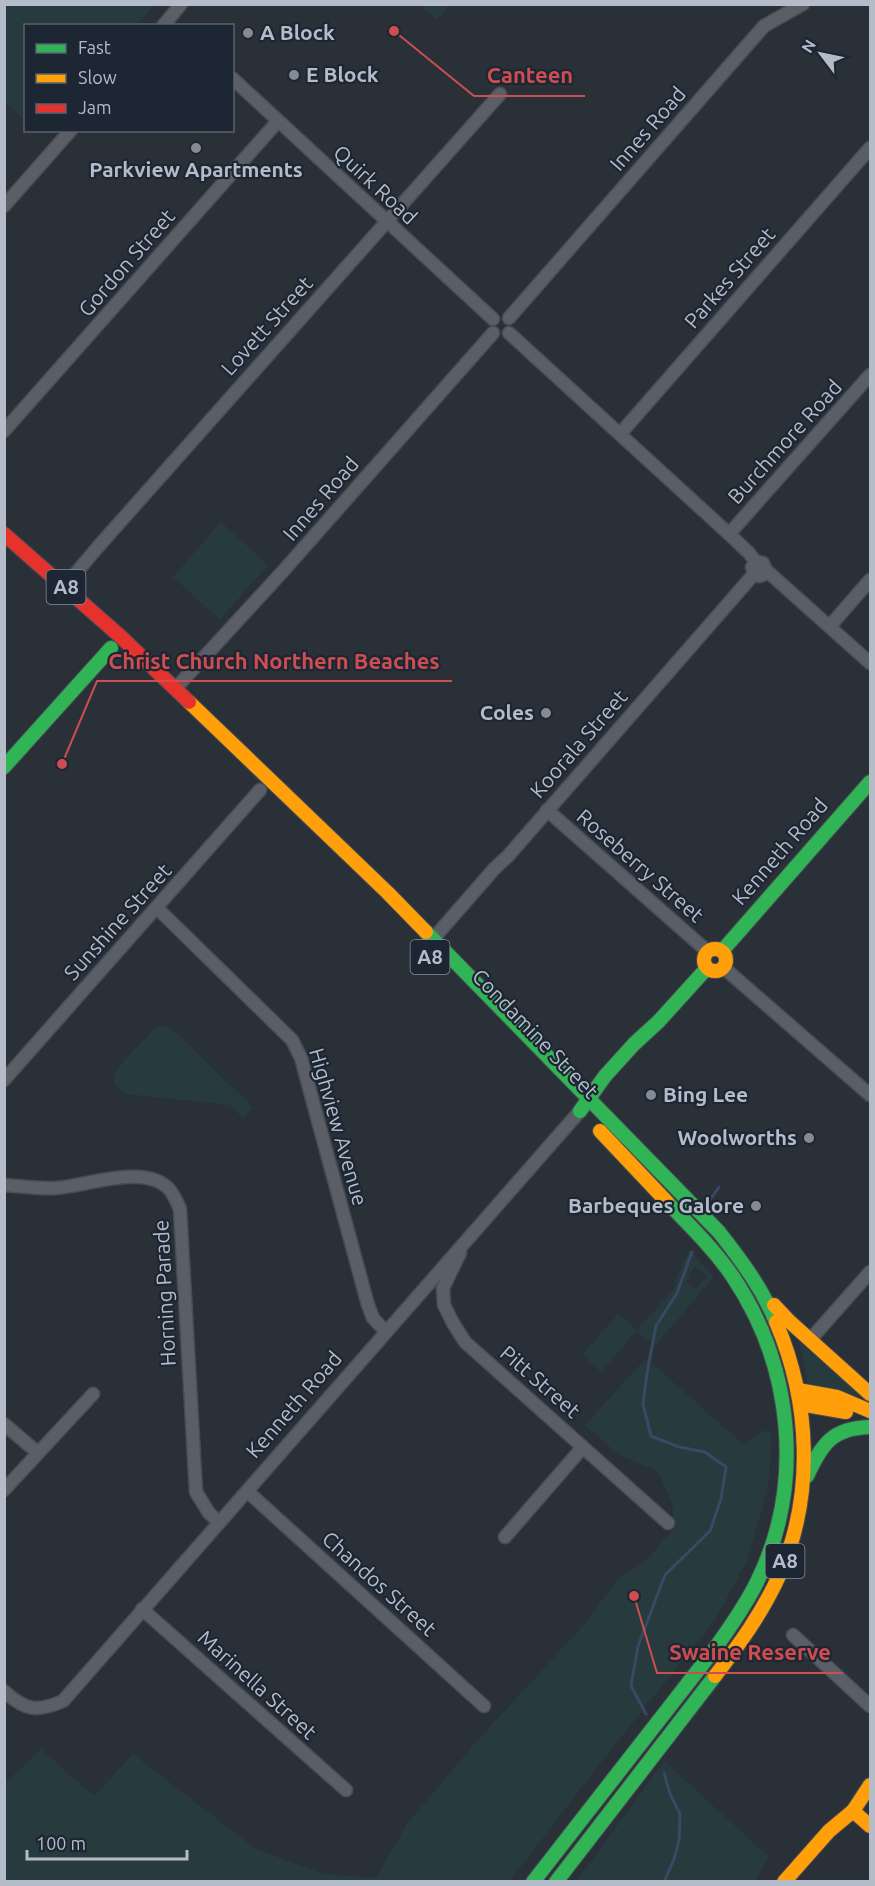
<svg xmlns="http://www.w3.org/2000/svg" width="875" height="1886" font-family="Ubuntu,sans-serif">
<rect width="100%" height="100%" fill="#2a3038"/>
<g fill="#273a3e" fill-rule="evenodd">
<path d="M4 5 5 4 155 5 136 25 26 26 25 120 5 103Z"/>
<path d="M420 5H450L437 20Z"/>
<path d="M221 522 268 565 220 620 173 577Z"/>
<path d="M159 1026H167L173 1030 253 1107 243 1118 230 1105 126 1094C101 1082 120 1066 132 1052 139 1045 145 1038 152 1031Z"/>
<path d="M689 1249 714 1277 655 1346 637 1331 601 1372 582 1355 618 1314 637 1330 674 1289 677 1283 675 1281ZM695 1267 707 1276 695 1289 686 1281 691 1276 689 1274Z"/>
<path d="M798 1341 867 1399 808 1386 804 1362Z"/>
<path d="M646 1358 743 1444 765 1430 772 1433 768 1488 747 1561 715 1620 595 1770 510 1881 5 1882V1783L41 1749 94 1796 133 1754 256 1849 324 1874 376 1878 407 1824 475 1743 581 1628 618 1579 650 1557 674 1527 672 1503 657 1470 620 1456 585 1425Z"/>
<path d="M664 1761 769 1857 755 1881H577Z"/>
</g>
<g fill="none" stroke-linecap="round" stroke-linejoin="round">
<g stroke="#384963" stroke-width="3">
<path d="M710 1200 719 1187"/>
<path d="M646 1714 631 1686 638 1646 665 1575 710 1531 721 1499 726 1467 705 1452 679 1447 651 1436 643 1404 647 1373 656 1326 677 1293 692 1252"/>
<path d="M664 1882 674 1859 679 1841 680 1814 670 1794 664 1773"/>
</g>
<g stroke="#484c53" stroke-width="15">
<g id="street">
<path d="M163 26 181 4"/>
<path d="M232 78 493 319"/>
<path d="M4 206 71 130"/>
<path d="M509 318 764 26 803 4"/>
<path d="M509 333 729 534 749 553 756 562"/>
<path d="M4 431 278 121"/>
<path d="M620 434 870 148"/>
<path d="M729 534 870 375"/>
<path d="M766 570 763 575 759 576 754 574 752 567 756 562 763 563 766 570 870 663"/>
<path d="M65 586 97 548 500 94"/>
<path d="M830 626 870 580"/>
<path d="M175 689 285 569 493 333"/>
<path d="M547 810 707 951"/>
<path d="M157 908 292 1040 301 1058 368 1305 373 1318 386 1332"/>
<path d="M433 939 494 869 508 856 754 574"/>
<path d="M723 967 870 1095"/>
<path d="M4 1080 260 790"/>
<path d="M4 1185C21 1186 39 1189 56 1188 86 1186 145 1163 169 1189 174 1195 177 1202 180 1209L196 1492 209 1513 219 1522"/>
<path d="M460 1253 443 1288 444 1305 453 1323 465 1342 668 1523"/>
<path d="M810 1340 870 1272"/>
<path d="M4 1424 38 1453"/>
<path d="M4 1490 93 1394"/>
<path d="M247 1491 484 1706"/>
<path d="M505 1537 583 1447"/>
<path d="M142 1609 346 1790"/>
<path d="M793 1635 870 1706"/>
<path d="M4 1691C25 1711 38 1712 63 1701L580 1111"/>
</g>
</g>
<g stroke="#484c53" stroke-width="16">
<g id="fast">
<path d="M4 767 111 648"/>
<path d="M426 932 719 1232C741 1260 762 1288 776 1322"/>
<path d="M722 951 870 782"/>
<path d="M580 1111 605 1076 634 1044 659 1021 707 968"/>
<path d="M807 1476C822 1444 832 1428 870 1427"/>
<path d="M533 1882 713 1651C729 1629 745 1606 757 1582 805 1484 793 1367 733 1277 714 1249 690 1226 667 1202"/>
<path d="M556 1882 715 1676"/>
</g>
</g>
<g stroke="#484c53" stroke-width="16">
<g id="slow">
<path d="M189 702 388 893 426 932"/>
<circle cx="715" cy="960" r="11"/>
<path d="M600 1131 667 1202"/>
<path d="M774 1305 789 1321 870 1394"/>
<path d="M798 1390 837 1397 870 1411"/>
<path d="M800 1404 846 1412"/>
<path d="M715 1676C739 1645 762 1613 779 1576 815 1495 810 1402 776 1322"/>
<path d="M853 1811 870 1826"/>
<path d="M784 1882 829 1831 853 1811 870 1785"/>
</g>
</g>
<g stroke="#484c53" stroke-width="16">
<path id="jam" d="M4 534 121 637 189 702"/>
</g>
<use href="#street" stroke="#5a5e66" stroke-width="12"/>
<use href="#fast" stroke="#30b455" stroke-width="14"/>
<use href="#slow" stroke="#ff9f0a" stroke-width="14"/>
<use href="#jam" stroke="#e5322d" stroke-width="14"/>
</g>
<g fill="#848b96" stroke="#1d2633" stroke-width="2">
<circle cx="248" cy="33" r="6"/>
<circle cx="294" cy="75" r="6"/>
<circle cx="196" cy="148" r="6"/>
<circle cx="546" cy="713" r="6"/>
<circle cx="651" cy="1095" r="6"/>
<circle cx="809" cy="1138" r="6"/>
<circle cx="756" cy="1206" r="6"/>
</g>
<g text-anchor="middle" stroke-width="4.5" stroke-linejoin="round" paint-order="stroke">
<g fill="#1d2633" stroke="#878f9c" stroke-width="1.5">
<rect x="46.5" y="570" width="39" height="34" rx="4.5"/>
<rect x="410.5" y="940" width="39" height="34" rx="4.5"/>
<rect x="765.5" y="1544" width="39" height="34" rx="4.5"/>
</g>
<g font-size="20" font-weight="bold" fill="#b4bcc9">
<text x="66" y="594">A8</text>
<text x="430" y="964">A8</text>
<text x="785" y="1568">A8</text>
</g>
<g font-size="21" font-weight="bold" fill="#b4bcc9" stroke="#1d2633" text-anchor="start">
<text x="260" y="40">A Block</text>
<text x="306" y="82">E Block</text>
<text x="196" y="177" text-anchor="middle">Parkview Apartments</text>
<text x="534" y="720" text-anchor="end">Coles</text>
<text x="663" y="1102">Bing Lee</text>
<text x="797" y="1145" text-anchor="end">Woolworths</text>
<text x="744" y="1213" text-anchor="end">Barbeques Galore</text>
</g>
<g font-size="21" fill="#b4bcc9" stroke="#1d2633">
<text transform="translate(648 129) rotate(-49)" y="7">Innes Road</text>
<text transform="translate(375 185) rotate(43)" y="7">Quirk Road</text>
<text transform="translate(127 263) rotate(-49)" y="7">Gordon Street</text>
<text transform="translate(730 278) rotate(-49)" y="7">Parkes Street</text>
<text transform="translate(267 326) rotate(-48)" y="7">Lovett Street</text>
<text transform="translate(785 442) rotate(-48)" y="7">Burchmore Road</text>
<text transform="translate(321 499) rotate(-49)" y="7">Innes Road</text>
<text transform="translate(579 744) rotate(-49)" y="7">Koorala Street</text>
<text transform="translate(780 852) rotate(-49)" y="7">Kenneth Road</text>
<text transform="translate(640 866) rotate(41)" y="7">Roseberry Street</text>
<text transform="translate(118 922) rotate(-48)" y="7">Sunshine Street</text>
<text transform="translate(535 1034) rotate(46)" y="7">Condamine Street</text>
<text transform="translate(338 1127) rotate(74)" y="7">Highview Avenue</text>
<text transform="translate(165 1293) rotate(-93)" y="7">Horning Parade</text>
<text transform="translate(540 1382) rotate(41)" y="7">Pitt Street</text>
<text transform="translate(294 1405) rotate(-49)" y="7">Kenneth Road</text>
<text transform="translate(379 1584) rotate(42)" y="7">Chandos Street</text>
<text transform="translate(257 1685) rotate(42)" y="7">Marinella Street</text>
</g>
</g>
<path fill="none" stroke="#ce4d50" stroke-width="2" d="M394 31L474 96H585M62 764L97 681H452M634 1596L657 1673H843"/>
<g fill="#ce4d50" stroke="#1d2633" stroke-width="2">
<circle cx="394" cy="31" r="6"/>
<circle cx="62" cy="764" r="6"/>
<circle cx="634" cy="1596" r="6"/>
</g>
<g font-size="22" text-anchor="middle" font-weight="bold" fill="#ce4d50" stroke="#1d2633" stroke-width="4.5" stroke-linejoin="round" paint-order="stroke">
<text x="530" y="83">Canteen</text>
<text x="274" y="669">Christ Church Northern Beaches</text>
<text x="750" y="1660">Swaine Reserve</text>
</g>
<rect width="875" height="1886" fill="none" stroke="#b4bcc9" stroke-width="12"/>
<rect x="24" y="24" width="210" height="108" fill="#1d2633" stroke="#59626f" stroke-width="1.5"/>
<rect x="36" y="44" width="30" height="9" fill="#30b455" stroke="#59626f" stroke-width="1.5"/>
<text x="78" y="54" font-size="18" fill="#b4bcc9">Fast</text>
<rect x="36" y="74" width="30" height="9" fill="#ff9f0a" stroke="#59626f" stroke-width="1.5"/>
<text x="78" y="84" font-size="18" fill="#b4bcc9">Slow</text>
<rect x="36" y="104" width="30" height="9" fill="#e5322d" stroke="#59626f" stroke-width="1.5"/>
<text x="78" y="114" font-size="18" fill="#b4bcc9">Jam</text>
<g transform="translate(821 54) rotate(302)" stroke="#1d2633" stroke-width="4.5" paint-order="stroke">
<path d="M0-4.5L10 22L0 15L-10 22Z" fill="#b4bcc9"/>
<text y="-9" font-size="16" font-weight="bold" text-anchor="middle" fill="#b4bcc9">N</text>
</g>
<path d="M27 1850v9h160v-9" fill="none" stroke="#b4bcc9" stroke-width="3"/>
<text x="36" y="1850" font-size="18" fill="#b4bcc9" stroke="#1d2633" stroke-width="4.5" paint-order="stroke">100 m</text>
</svg>
